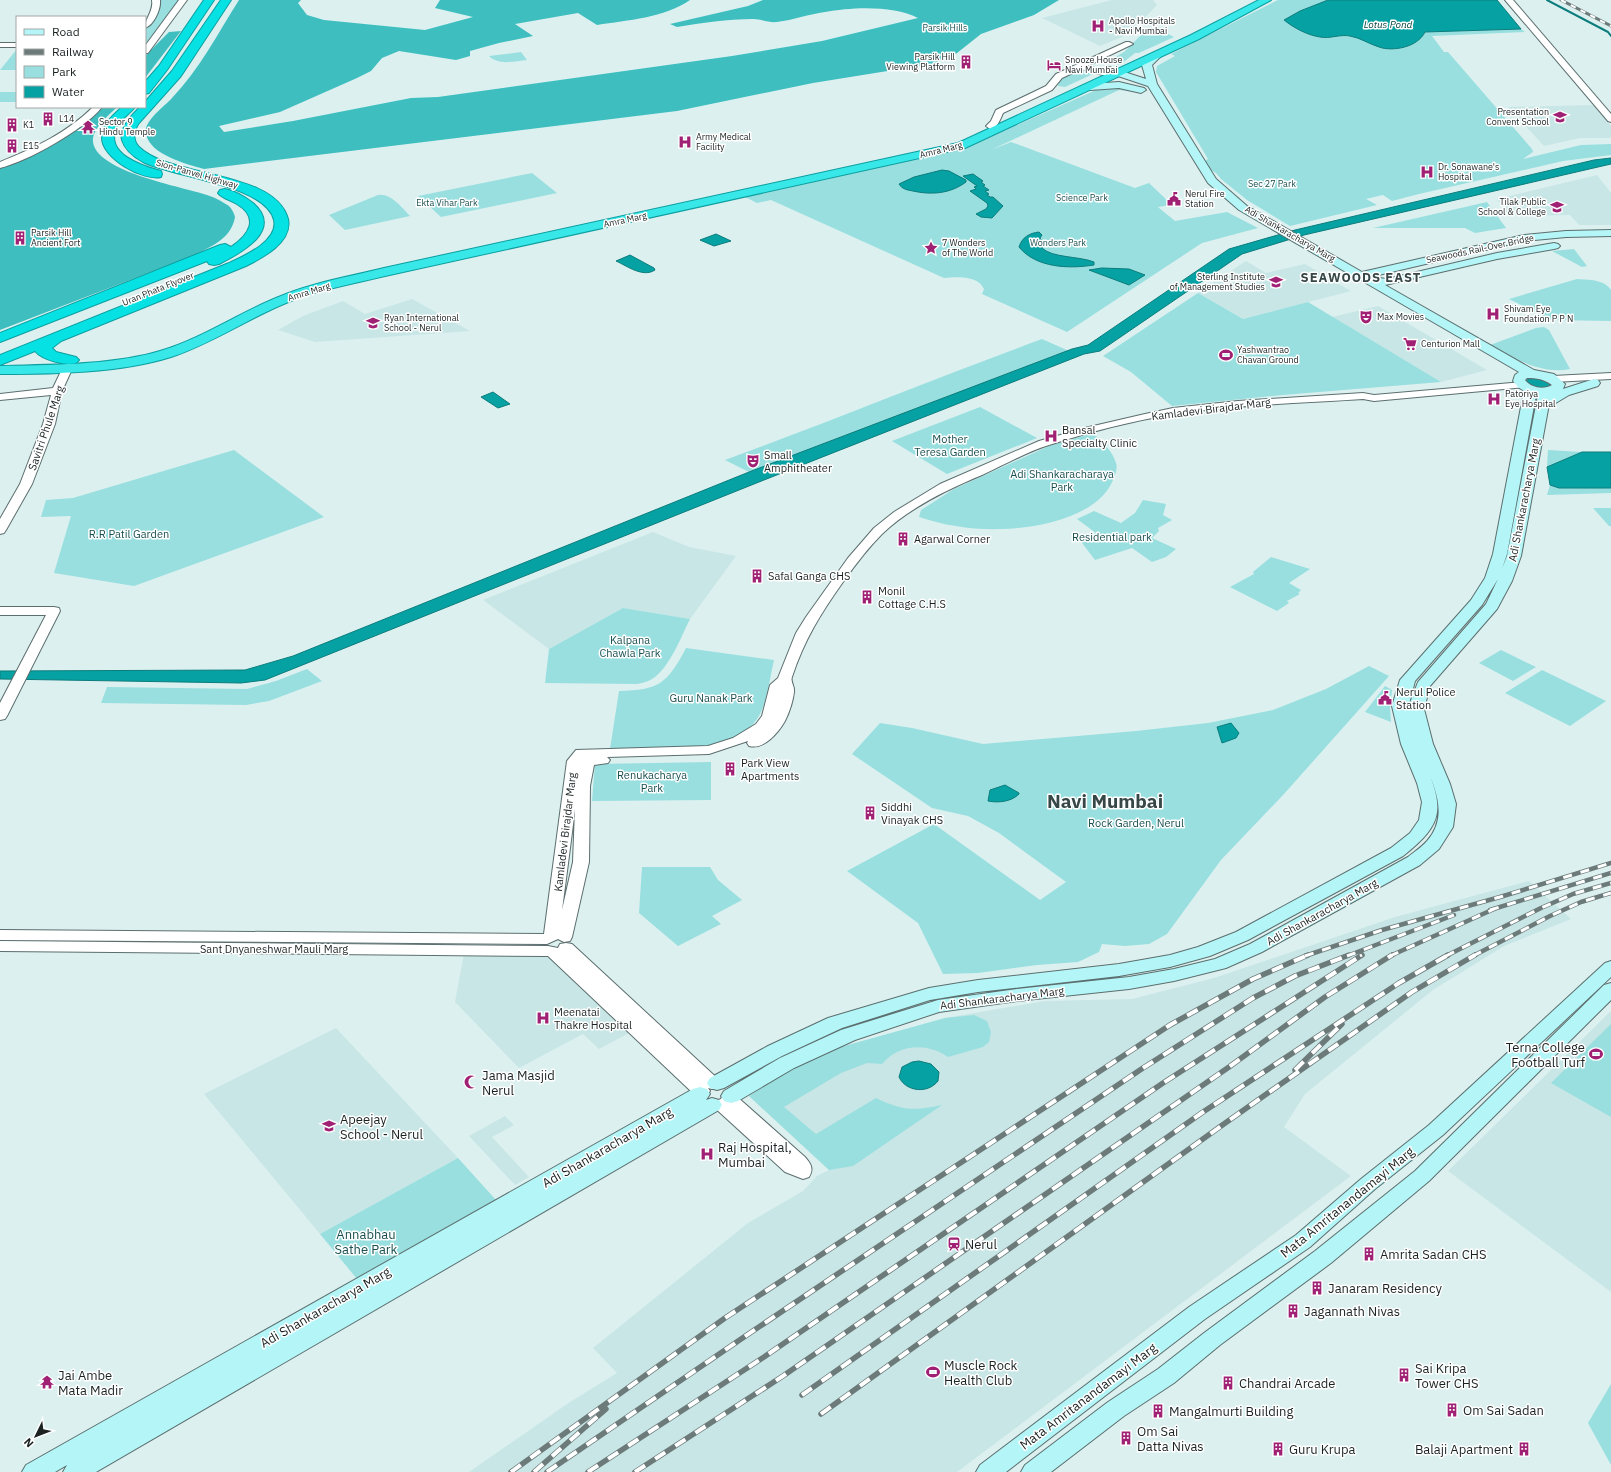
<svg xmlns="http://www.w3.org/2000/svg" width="1611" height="1472" font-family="'IBM Plex Sans',sans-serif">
<rect width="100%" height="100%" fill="#dcf0f0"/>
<g fill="#c8e6e6">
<path d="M1112 0H1153L1157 5 1129 34 1100 46 1042 18Z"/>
<path d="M1594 105 1611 126V138H1580L1544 146 1508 107Z"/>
<path d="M1597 175 1611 193V225H1579L1570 215 1510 216 1497 199Z"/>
<path d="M1246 261 1266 273 1305 264 1351 291 1243 319 1198 293Z"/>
<path d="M412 299 470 331 315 342 278 330 303 316 343 301 365 314Z"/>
<path d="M1378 306 1487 370 1441 382 1332 317Z"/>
<path d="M653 532 689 547 736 556 690 619 623 608 549 649 483 600Z"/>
<path d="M1529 881 1571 919 1504 946 1433 990 1305 1094 1284 1127 1351 1176 957 1472H469L570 1402 617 1373 593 1348 748 1223 803 1191 817 1176 829 1170 749 1096 945 1018 1045 1001 1132 999 1214 978 1395 917Z"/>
<path d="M464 954 549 955 631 1032 599 1049 583 1034 519 1068 455 1002Z"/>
<path d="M1611 1011V1292L1448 1171Z"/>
<path d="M336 1028 458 1158 320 1234 204 1094Z"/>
<path d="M505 1116 514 1125 492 1137 529 1177 515 1185 469 1136Z"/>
</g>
<g fill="#99dfdf">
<path d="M161 0H180L149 42H145V29L160 9Z"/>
<path d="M1278 0H1328L1300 11 1284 20C1294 25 1311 36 1321 37 1330 38 1340 34 1349 35 1374 39 1380 54 1408 45 1416 42 1422 40 1425 32L1521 29 1525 32 1432 36 1444 52H1448L1532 149 1533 152 1523 159 1581 145 1611 144V155L1563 161 1419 194 1392 201 1383 195 1366 199 1377 205 1290 226 1247 200 1221 179 1216 173 1209 169 1203 162 1208 159 1156 72 1157 66 1175 56 1171 54Z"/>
<path d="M1145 31 1164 32 1174 37 1139 53H1135L1120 65 1107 62 1124 52Z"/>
<path d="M17 49V70H0Z"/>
<path d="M521 52 527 60C515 61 499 66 489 56Z"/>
<path d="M1082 69 1092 71 1093 74 1065 87 1058 86 1059 82 1065 76Z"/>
<path d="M1113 87H1119L1136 90 1135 92 1119 90 991 150 1011 142 1135 188 1149 183 1172 205 1158 207 1175 221 1227 212 1258 228 1202 243 1067 332 982 294 984 289C978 275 956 277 944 278L771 200 757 203 745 197 963 149 1096 90 1100 88 1107 90Z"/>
<rect x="0" y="92" width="17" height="10"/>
<path d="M532 173 557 193 441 217 418 196Z"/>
<path d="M378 195C391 193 401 207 410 216L345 230 329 215Z"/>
<path d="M1487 202 1506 228 1475 233 1465 228H1373Z"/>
<path d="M1574 249 1587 266 1582 267 1552 251Z"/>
<path d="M1577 279C1588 280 1604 279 1611 290V321L1551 320 1509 299Z"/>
<path d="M1198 293 1243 319 1308 302 1441 382 1283 395 1172 406 1131 372 1103 356Z"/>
<path d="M1544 327 1549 330 1570 369C1542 375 1513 358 1490 345L1536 328Z"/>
<path d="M1042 339 1069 351 749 472 725 460C831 421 936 378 1042 339Z"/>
<path d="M980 407 1037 438 947 474 892 441Z"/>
<path d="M1092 433C1102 441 1112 450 1116 463 1118 467 1115 476 1113 480 1098 517 1038 528 1002 529 973 530 946 526 919 517L921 510 954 489 1049 446Z"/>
<path d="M234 450 324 517 134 586 54 573 71 516 41 517 46 500 73 498Z"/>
<path d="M1548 450 1582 452 1547 467Z"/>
<path d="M1550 485 1559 488H1611V493L1547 495Z"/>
<path d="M1143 500 1166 504 1163 515 1172 520 1158 528 1159 531 1152 538 1176 549 1166 557 1152 562 1132 548 1095 560 1079 539 1096 533 1077 519 1094 511 1121 523 1135 513Z"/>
<path d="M1593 508H1611V526H1609Z"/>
<path d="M1271 557 1310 569 1289 583 1301 590 1298 593 1300 594 1287 601 1289 603 1277 611 1230 587 1254 574 1253 572Z"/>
<path d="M623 608 690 619C681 637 669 669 652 679 647 682 642 683 637 684L545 683 549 649Z"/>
<path d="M686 648 774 660C770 677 767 705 757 719 732 757 651 748 610 749L619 691C659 690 667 684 686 648Z"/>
<path d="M1501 650 1536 667 1513 681 1479 663Z"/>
<path d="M1369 666 1389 676 1284 794 1221 860 1167 934 1149 944 1125 946 1102 944 1099 952 1078 962 1037 965 978 973 943 974 918 923 847 871 934 824 1040 900 1066 882 999 833 968 816 932 808 852 754 880 723 912 728 983 744 1136 731 1208 723 1273 710 1326 689Z"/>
<path d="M307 669 322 681 269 701 246 705 101 703 107 687 247 689 276 681Z"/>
<path d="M1542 670 1606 701 1570 726 1505 693Z"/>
<path d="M1385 686 1392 690 1390 708 1391 722 1365 712Z"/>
<path d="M711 762V800L592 801 595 764Z"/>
<path d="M642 867H710L718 880 742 900 712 916 721 924 678 946 639 913Z"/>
<path d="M974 1015 987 1021 991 1032 989 1042 983 1047 948 1057C927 1042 898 1044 882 1064L867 1063 841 1073 784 1107 816 1134 876 1098C903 1111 914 1111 942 1105L853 1166 829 1170 749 1096 780 1075 826 1051 945 1018Z"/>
<path d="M1611 1024V1117L1551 1083Z"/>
<path d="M458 1158 496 1200 357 1279 320 1234Z"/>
<path d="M1611 1384V1465L1588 1423Z"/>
</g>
<g fill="#3ebebf">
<path d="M239 0H301L298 3 307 15 324 20 425 30 473 17 435 8 440 0H690C664 18 628 20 597 25L578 13 515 24 533 36 499 43 470 51V56L456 60 399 51 382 58 371 71 357 78 280 112 219 126 224 132 293 121 411 98 438 97 732 56 822 41 918 18C894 5 851 7 825 12 809 14 793 20 777 22 769 23 761 19 753 19 727 19 702 23 677 27L670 24 748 6 763 0H1059L1034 15 981 34 952 57 931 64 813 83 677 111 204 169C187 164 150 155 146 134 143 121 164 107 172 98 199 70 218 33 239 0Z"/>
<path d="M181 31 145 78V56L169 32Z"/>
<path d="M97 107H117C109 115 95 126 93 138 89 171 184 187 207 195 214 197 223 202 229 206 232 209 234 213 235 217 231 239 213 245 195 255L0 330V166L50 144Z"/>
</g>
<g fill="#06a2a3" stroke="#0c7c7c">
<path d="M1328 0H1497L1521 29 1425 32C1418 47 1393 52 1379 47 1369 44 1361 38 1350 36 1340 34 1330 39 1320 37 1307 35 1294 28 1284 20L1300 11Z"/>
<path d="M1611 158V164L1304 235 1242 254 1100 351 1084 354 764 480 265 680 241 683 0 679V671L245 670 293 656 749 472 1072 349 1088 345 1229 249 1295 230 1594 160Z"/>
<path d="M942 170 949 171 966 180V182C950 194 931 195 913 191 907 190 902 189 899 184L914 177Z"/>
<path d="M973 174 983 181 981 182 985 185 983 186 989 190 985 191 989 194 987 195 990 197H993L1003 206 992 218 981 217 976 214 986 209 988 206 987 203 970 191 976 189 974 187 977 186 963 176Z"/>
<path d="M1039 232 1042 235 1040 238 1043 243 1042 248C1052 258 1079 256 1094 262V265C1069 269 1036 268 1019 247 1022 237 1030 233 1039 232Z"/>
<path d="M716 234 731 241 714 246 700 240Z"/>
<path d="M630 255 654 268 655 270C643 278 627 266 616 261Z"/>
<path d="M1102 268 1129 269 1145 275 1129 285 1089 270Z"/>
<path d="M1531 377 1543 378 1551 384C1544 391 1532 388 1526 381Z"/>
<path d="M493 392 510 404 498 408 481 397Z"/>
<path d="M1582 452H1611V488H1559L1550 485 1547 467Z"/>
<path d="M1231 723 1239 733 1236 738 1222 743 1217 727Z"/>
<path d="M1005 785 1019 793V794C1011 802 998 803 988 801L990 790Z"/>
<path d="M919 1061 931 1064 939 1072 938 1081C928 1094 906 1092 899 1077L902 1067 912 1062Z"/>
</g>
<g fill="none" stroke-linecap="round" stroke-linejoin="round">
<path stroke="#0c7c7c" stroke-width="2" d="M1547 0 1608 32 1611 36"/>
<g stroke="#5c6e6e" stroke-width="2">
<g id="tertiary">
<path d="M152 0H160C161 9 154 25 145 28 145 18 154 11 152 0Z"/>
<path d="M179 0H187L148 53H145V46Z"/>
<path d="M1505 0H1513L1611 114V122L1608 121Z"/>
<path d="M1126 42H1129L1133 44 1087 66 1106 71V75H1103L1081 69 1062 78 1052 90 1003 113C1000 120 998 127 990 129L986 126 991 121 996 110 1046 86 1056 74Z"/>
<rect x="0" y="43" width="17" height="4"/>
<path d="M93 107H102C84 130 28 161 0 168V162C34 148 67 133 93 107Z"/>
<path d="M68 364 73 367 62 391 55 424 32 484 6 530 4 533 0 534V519L20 484 43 424 51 395 0 400V394L53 388 63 367Z"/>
<path d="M1611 373V379L1553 382 1548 379 1553 376Z"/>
<path d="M1523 382 1528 385 1527 387 1374 401 1363 399C1300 403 1236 405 1174 414 1132 421 1089 432 1049 445 1026 452 1004 465 982 475 948 489 909 508 882 534 868 548 855 565 843 582 821 613 804 640 792 677 790 682 795 686 794 692 793 701 789 713 785 721 778 733 764 750 749 746L747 743 748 741 709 754 607 757 610 760 608 763 594 765 590 786 589 862 572 937 570 941 564 942 558 939 547 944 0 940V930L544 934 567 761 576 750 708 746 733 738 756 724 762 716 770 685 778 678 796 633 806 617 848 558 874 528 894 512 940 484 1039 441 1089 427 1145 414 1173 408 1238 401 1363 393 1374 395ZM575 809 573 862 562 910Z"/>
<path d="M0 607H54L59 608 60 611 7 716 5 719 0 720V703L46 615H0Z"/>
<path d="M0 941 548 946 558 948 560 944 566 943 572 944 718 1079 721 1083 718 1087 712 1089 708 1088 710 1091 707 1095 701 1097 695 1095 548 956 0 951Z"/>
<path d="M729 1093 735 1095 805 1157C811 1164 814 1169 809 1177L803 1179 785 1172 716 1109 713 1105 716 1101 721 1099 723 1095Z"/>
</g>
</g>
<g stroke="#5c6e6e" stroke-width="2">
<g id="secondary">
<path d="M1157 52 1162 55 1152 65 1157 84 1216 179 1247 206 1362 272 1524 235 1566 231 1611 230V236L1566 237 1524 241 1370 277 1387 279 1497 253 1554 243 1558 244 1560 246 1558 248 1554 249 1497 259 1385 285 1534 370 1554 374 1565 384 1563 389 1594 379 1598 380 1600 383 1598 386 1569 395 1554 404H1549L1521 556 1512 581 1497 609 1430 686 1424 709 1433 744 1450 784 1456 804 1453 827 1439 849 1420 865 1262 952 1226 968 1174 981 1129 989 1017 1001 939 1012 855 1040 794 1068 738 1101 731 1103 724 1101 721 1096 724 1091 780 1058 841 1030 938 1000 1017 989 1129 977 1174 969 1215 959 1250 944 1408 857C1414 852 1422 847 1427 841 1449 816 1435 788 1424 761 1444 808 1445 823 1403 856L1248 940 1210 956 1170 967 1119 976 978 992 930 1000 842 1028 782 1056 724 1088 717 1090 710 1088 707 1083 710 1078 768 1046 828 1018 929 988 978 980 1119 964 1170 955 1198 947 1236 932 1391 848 1410 833 1419 820 1422 802 1417 783 1401 744 1392 706 1400 680 1471 600 1485 578 1493 554 1524 391 1518 387 1513 381 1515 375 1519 372 1359 279H1351L1349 277 1351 275 1239 210 1208 183 1148 86 1106 72 1104 70 1109 67 1146 79 1142 65 1154 53ZM1527 378C1537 378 1544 379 1552 385 1544 390 1531 388 1525 380ZM1536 395H1538L1507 556 1502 569 1507 554ZM1498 579 1486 604 1418 682 1408 708 1415 681 1482 605Z"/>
<path d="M1119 82 1144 88 1146 90 1141 93 1119 88 1090 90 1085 87 1090 84Z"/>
<path d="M1611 961V977L1443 1135 1375 1189 1310 1247 1205 1319 1006 1472H976L980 1465 1189 1307 1296 1235 1361 1179 1429 1125 1605 963Z"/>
<path d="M1611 983V1000L1429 1181 1331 1263 1220 1345 1174 1383 1124 1416 1051 1472H1021L1025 1465 1108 1402 1158 1369 1204 1333 1315 1251 1415 1171 1604 985Z"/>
<path d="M700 1087 707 1089 710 1094 706 1100 712 1098 719 1100 722 1105 719 1110 96 1472H63L67 1465 55 1472H22L26 1465 693 1089Z"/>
</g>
</g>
<g stroke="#0d9e9f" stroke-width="2">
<path id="trunk" d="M1259 0H1271L1199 39 965 148 385 276C352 284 317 290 286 303 247 319 211 344 171 357 120 373 54 374 0 374V366C48 365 114 365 160 351 201 339 237 314 276 298 310 283 348 277 384 268L958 143 1191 35Z"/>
</g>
<g stroke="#0d9e9f" stroke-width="2">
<g id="motorway">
<path d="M204 0H214L167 70 149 93 145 94V82L159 66Z"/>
<path d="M221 0H231L181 76 139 123C134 130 132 140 139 147 170 178 275 170 288 219 293 242 262 258 246 266L61 341 52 348 56 352 76 357 79 360 76 363C66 366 42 360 35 351L0 365V355L229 263C244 256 279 241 274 220 266 185 173 177 143 162 134 157 125 150 122 140 119 128 132 115 140 107H145V102L172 71Z"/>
<path d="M122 107H135C130 114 120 119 116 128 105 154 142 166 161 171L162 174 161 177C143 181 101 158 102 137 102 125 113 115 122 107Z"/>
<path d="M225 189C235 191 245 197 253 203 284 230 241 253 219 264L214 265 209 264 207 261 0 342V333L220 245 225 244 231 247C249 235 260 218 237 204 231 200 223 199 218 193L220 190Z"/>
</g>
</g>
<use href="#tertiary" fill="#fff" fill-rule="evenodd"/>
<use href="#secondary" fill="#b4f6f7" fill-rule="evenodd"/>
<use href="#trunk" fill="#38e7e8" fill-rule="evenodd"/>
<use href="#motorway" fill="#06e1e3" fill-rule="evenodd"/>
<g stroke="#6d7a7a" stroke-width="3">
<path id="rail-far2" d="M1561 0 1611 26"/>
</g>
<g stroke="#6d7a7a" stroke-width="4.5">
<g id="rail-far1">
<path d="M1490 910 1611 873"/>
<path d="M1305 956 1382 930 1500 897 1611 863"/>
<path d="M1347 956 1454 915"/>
<path d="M1360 956 1362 955"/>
<path d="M1390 956 1494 909"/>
<path d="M1446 956 1541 908 1573 894 1611 883"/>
<path d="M1473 956 1550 916 1581 902 1611 893"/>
</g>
</g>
<g stroke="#6d7a7a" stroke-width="5.5">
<g id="rail">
<path d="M1295 1070 1342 1024"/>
<path d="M802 1395 1203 1112 1399 983 1448 955"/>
<path d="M821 1414 1221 1126 1412 992 1475 955"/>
<path d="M511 1472 725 1318 1170 1025 1253 979 1308 955"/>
<path d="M534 1472 606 1409"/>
<path d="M547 1472 744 1337 1143 1068 1253 998 1295 976 1349 955"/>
<path d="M588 1472 764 1357 1163 1083 1362 955"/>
<path d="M635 1472 783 1376 1229 1067 1325 997 1392 955"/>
</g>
</g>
<use href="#rail-far2" stroke="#fff" stroke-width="2" stroke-dasharray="5.5" stroke-linecap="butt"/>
<use href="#rail-far1" stroke="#fff" stroke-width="3" stroke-dasharray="9" stroke-linecap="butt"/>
<use href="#rail" stroke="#fff" stroke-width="4" stroke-dasharray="12" stroke-linecap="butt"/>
</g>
<defs>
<g id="hospital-bare" transform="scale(1.08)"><path d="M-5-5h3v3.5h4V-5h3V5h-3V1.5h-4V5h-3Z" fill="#a02174" stroke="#fff" stroke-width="2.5" paint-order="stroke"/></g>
<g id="building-bare" transform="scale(1.08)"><path d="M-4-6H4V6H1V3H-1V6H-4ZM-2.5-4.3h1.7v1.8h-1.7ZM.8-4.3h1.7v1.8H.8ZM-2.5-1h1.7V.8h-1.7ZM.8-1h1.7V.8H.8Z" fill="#a02174" stroke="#fff" stroke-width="2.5" paint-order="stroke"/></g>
<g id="hotel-bare" transform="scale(1.08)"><path d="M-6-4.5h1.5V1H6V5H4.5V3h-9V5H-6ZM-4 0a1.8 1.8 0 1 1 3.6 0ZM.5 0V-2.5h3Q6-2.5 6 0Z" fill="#a02174" stroke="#fff" stroke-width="2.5" paint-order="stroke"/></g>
<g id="school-bare" transform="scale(1.08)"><path d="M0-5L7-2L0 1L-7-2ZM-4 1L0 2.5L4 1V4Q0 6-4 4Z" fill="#a02174" stroke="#fff" stroke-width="2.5" paint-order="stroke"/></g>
<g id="temple-bare" transform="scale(1.08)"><path d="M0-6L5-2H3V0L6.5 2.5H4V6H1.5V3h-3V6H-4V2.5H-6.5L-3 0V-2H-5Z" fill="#a02174" stroke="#fff" stroke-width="2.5" paint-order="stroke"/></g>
<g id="civic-bare" transform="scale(1.08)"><path d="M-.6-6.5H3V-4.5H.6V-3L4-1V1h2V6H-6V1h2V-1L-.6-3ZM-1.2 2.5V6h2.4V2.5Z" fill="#a02174" stroke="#fff" stroke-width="2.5" paint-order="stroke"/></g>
<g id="university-bare" transform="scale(1.08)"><path d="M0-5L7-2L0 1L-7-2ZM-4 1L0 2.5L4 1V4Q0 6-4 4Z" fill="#a02174" stroke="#fff" stroke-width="2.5" paint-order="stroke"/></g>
<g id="sight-bare" transform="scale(1.08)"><path d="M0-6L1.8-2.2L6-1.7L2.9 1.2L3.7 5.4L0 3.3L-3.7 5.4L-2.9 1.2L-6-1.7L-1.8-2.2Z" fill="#a02174" stroke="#fff" stroke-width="2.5" paint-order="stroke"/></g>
<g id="theatre-bare" transform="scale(1.08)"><path d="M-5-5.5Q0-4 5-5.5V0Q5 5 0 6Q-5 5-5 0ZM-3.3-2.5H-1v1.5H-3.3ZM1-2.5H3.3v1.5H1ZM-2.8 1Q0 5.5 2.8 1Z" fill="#a02174" stroke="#fff" stroke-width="2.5" paint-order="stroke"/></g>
<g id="supermarket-bare" transform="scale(1.08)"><path d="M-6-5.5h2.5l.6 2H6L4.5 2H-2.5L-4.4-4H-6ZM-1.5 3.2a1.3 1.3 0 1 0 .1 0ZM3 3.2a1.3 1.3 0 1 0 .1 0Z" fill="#a02174" stroke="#fff" stroke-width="2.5" paint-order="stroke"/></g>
<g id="stadium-bare" transform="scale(1.08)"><path d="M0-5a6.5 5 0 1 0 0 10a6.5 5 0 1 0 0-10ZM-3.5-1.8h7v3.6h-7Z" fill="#a02174" stroke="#fff" stroke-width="2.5" paint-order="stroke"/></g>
<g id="mosque-bare" transform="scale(1.08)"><path d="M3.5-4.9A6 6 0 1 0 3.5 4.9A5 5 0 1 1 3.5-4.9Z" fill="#a02174" stroke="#fff" stroke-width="2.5" paint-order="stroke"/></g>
<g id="station-bare" transform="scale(1.08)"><path d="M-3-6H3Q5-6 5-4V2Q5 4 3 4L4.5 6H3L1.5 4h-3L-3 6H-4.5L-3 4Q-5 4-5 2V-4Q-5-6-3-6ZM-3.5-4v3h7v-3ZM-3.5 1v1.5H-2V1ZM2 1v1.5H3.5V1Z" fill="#a02174" stroke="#fff" stroke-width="2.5" paint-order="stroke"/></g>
</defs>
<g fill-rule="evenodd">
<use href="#hospital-bare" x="1098" y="26"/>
<use href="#building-bare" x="966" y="62"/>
<use href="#hotel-bare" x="1054" y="65"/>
<use href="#school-bare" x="1560" y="117"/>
<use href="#building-bare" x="48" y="119"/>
<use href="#building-bare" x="12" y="125"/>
<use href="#temple-bare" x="88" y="127"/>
<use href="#hospital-bare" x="685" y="142"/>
<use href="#building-bare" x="12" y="146"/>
<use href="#hospital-bare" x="1427" y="172"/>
<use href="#civic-bare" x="1174" y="199"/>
<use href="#university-bare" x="1557" y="207"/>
<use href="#building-bare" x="20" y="238"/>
<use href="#sight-bare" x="931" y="248"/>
<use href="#university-bare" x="1276" y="282"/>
<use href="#hospital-bare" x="1493" y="314"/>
<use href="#theatre-bare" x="1366" y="317"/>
<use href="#school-bare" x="373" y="323"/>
<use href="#supermarket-bare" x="1410" y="344"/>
<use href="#stadium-bare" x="1226" y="355"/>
<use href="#hospital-bare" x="1494" y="399"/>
<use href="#hospital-bare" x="1051" y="436"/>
<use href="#theatre-bare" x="753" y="461"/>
<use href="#building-bare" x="903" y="539"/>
<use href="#building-bare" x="757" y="576"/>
<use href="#building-bare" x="867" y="597"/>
<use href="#civic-bare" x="1385" y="698"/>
<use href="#building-bare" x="730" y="769"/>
<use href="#building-bare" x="870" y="813"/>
<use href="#hospital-bare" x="543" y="1018"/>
<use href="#stadium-bare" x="1596" y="1054"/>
<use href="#mosque-bare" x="471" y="1082"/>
<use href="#school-bare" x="329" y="1126"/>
<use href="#hospital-bare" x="707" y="1154"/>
<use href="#station-bare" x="954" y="1244"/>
<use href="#building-bare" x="1369" y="1254"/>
<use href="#building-bare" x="1317" y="1288"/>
<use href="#building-bare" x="1293" y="1311"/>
<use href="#stadium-bare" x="933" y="1372"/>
<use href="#building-bare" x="1404" y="1375"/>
<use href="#temple-bare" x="47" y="1382"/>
<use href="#building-bare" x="1228" y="1383"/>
<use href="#building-bare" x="1452" y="1410"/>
<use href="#building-bare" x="1158" y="1411"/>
<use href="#building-bare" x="1126" y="1438"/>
<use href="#building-bare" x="1278" y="1449"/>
<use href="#building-bare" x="1524" y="1449"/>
</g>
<g text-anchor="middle" stroke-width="3" stroke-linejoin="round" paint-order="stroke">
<g font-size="9" fill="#1a2222" stroke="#fff" text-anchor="start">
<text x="1109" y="24">Apollo Hospitals<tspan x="1109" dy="10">- Navi Mumbai</tspan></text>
<text x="955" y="60" text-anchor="end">Parsik Hill<tspan x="955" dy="10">Viewing Platform</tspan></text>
<text x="1065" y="63">Snooze House<tspan x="1065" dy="10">Navi Mumbai</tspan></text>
<text x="1549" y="115" text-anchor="end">Presentation<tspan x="1549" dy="10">Convent School</tspan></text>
<text x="59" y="122">L14</text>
<text x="99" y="125">Sector 9<tspan x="99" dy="10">Hindu Temple</tspan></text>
<text x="23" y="128">K1</text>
<text x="696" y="140">Army Medical<tspan x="696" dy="10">Facility</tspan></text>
<text x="23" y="149">E15</text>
<text x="1438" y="170">Dr. Sonawane's<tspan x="1438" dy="10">Hospital</tspan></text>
<text x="1185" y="197">Nerul Fire<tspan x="1185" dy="10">Station</tspan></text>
<text x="1546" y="205" text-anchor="end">Tilak Public<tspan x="1546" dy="10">School &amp; College</tspan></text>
<text x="31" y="236">Parsik Hill<tspan x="31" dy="10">Ancient Fort</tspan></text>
<text x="942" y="246">7 Wonders<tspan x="942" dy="10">of The World</tspan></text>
<text x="1265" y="280" text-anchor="end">Sterling Institute<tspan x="1265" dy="10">of Management Studies</tspan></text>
<text x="1504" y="312">Shivam Eye<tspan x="1504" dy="10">Foundation P P N</tspan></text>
<text x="1377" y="320">Max Movies</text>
<text x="384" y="321">Ryan International<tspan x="384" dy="10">School - Nerul</tspan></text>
<text x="1421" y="347">Centurion Mall</text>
<text x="1237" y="353">Yashwantrao<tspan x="1237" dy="10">Chavan Ground</tspan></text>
<text x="1505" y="397">Patoriya<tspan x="1505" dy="10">Eye Hospital</tspan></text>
</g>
<g font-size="9" fill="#184e4f" stroke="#fff">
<text x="945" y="31">Parsik Hills</text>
<text x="1272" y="187">Sec 27 Park</text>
<text x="1082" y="201">Science Park</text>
<text x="447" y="206">Ekta Vihar Park</text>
<text x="1058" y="246">Wonders Park</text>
</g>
<g font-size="9" fill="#1a2222" stroke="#fff">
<text transform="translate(941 150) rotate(-14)" y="3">Amra Marg</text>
<text transform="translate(197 174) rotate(16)" y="3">Sion-Panvel Highway</text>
<text transform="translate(625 220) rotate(-12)" y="3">Amra Marg</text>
<text transform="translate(1290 234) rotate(30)" y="3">Adi Shankaracharya Marg</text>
<text transform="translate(1480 249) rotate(-12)" y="3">Seawoods Rail-Over Bridge</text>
<text transform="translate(158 289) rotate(-22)" y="3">Uran Phata Flyover</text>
<text transform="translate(309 292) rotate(-17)" y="3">Amra Marg</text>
</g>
<g font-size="10" font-style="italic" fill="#054141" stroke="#fff">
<text x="1388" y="28">Lotus Pond</text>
</g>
<g font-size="11" fill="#1a2222" stroke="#fff">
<text transform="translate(1211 409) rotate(-7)" y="4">Kamladevi Birajdar Marg</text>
<text transform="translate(46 428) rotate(-71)" y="4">Savitri Phule Marg</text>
<text transform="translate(1524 500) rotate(-79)" y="4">Adi Shankaracharya Marg</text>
<text transform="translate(565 832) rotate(-83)" y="4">Kamladevi Birajdar Marg</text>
<text transform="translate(1322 912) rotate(-29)" y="4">Adi Shankaracharya Marg</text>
<text x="274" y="953">Sant Dnyaneshwar Mauli Marg</text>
<text transform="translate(1002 998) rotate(-7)" y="4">Adi Shankaracharya Marg</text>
</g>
<g font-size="11" fill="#1a2222" stroke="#fff" text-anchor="start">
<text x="1062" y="434">Bansal<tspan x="1062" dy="13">Specialty Clinic</tspan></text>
<text x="764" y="459">Small<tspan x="764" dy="13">Amphitheater</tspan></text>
<text x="914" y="543">Agarwal Corner</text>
<text x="768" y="580">Safal Ganga CHS</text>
<text x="878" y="595">Monil<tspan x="878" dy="13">Cottage C.H.S</tspan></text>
<text x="1396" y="696">Nerul Police<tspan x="1396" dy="13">Station</tspan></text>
<text x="741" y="767">Park View<tspan x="741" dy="13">Apartments</tspan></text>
<text x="881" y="811">Siddhi<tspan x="881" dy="13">Vinayak CHS</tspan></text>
<text x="554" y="1016">Meenatai<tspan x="554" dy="13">Thakre Hospital</tspan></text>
</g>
<g font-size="11" fill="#184e4f" stroke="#fff">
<text x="950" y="443">Mother<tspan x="950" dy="13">Teresa Garden</tspan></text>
<text x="1062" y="478">Adi Shankaracharaya<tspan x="1062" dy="13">Park</tspan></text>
<text x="129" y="538">R.R Patil Garden</text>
<text x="1112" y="541">Residential park</text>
<text x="630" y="644">Kalpana<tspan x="630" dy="13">Chawla Park</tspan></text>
<text x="711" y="702">Guru Nanak Park</text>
<text x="652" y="779">Renukacharya<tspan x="652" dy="13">Park</tspan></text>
<text x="1136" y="827">Rock Garden, Nerul</text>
</g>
<g font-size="13" font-weight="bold" letter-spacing="1" fill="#374747" stroke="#fff">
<text x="1361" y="282">SEAWOODS EAST</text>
</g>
<g font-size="13" fill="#1a2222" stroke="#fff" text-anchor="start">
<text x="1585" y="1052" text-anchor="end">Terna College<tspan x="1585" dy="15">Football Turf</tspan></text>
<text x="482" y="1080">Jama Masjid<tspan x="482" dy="15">Nerul</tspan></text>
<text x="340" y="1124">Apeejay<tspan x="340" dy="15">School - Nerul</tspan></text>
<text x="718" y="1152">Raj Hospital,<tspan x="718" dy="15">Mumbai</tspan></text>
<text x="965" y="1249">Nerul</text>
<text x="1380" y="1259">Amrita Sadan CHS</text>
<text x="1328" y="1293">Janaram Residency</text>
<text x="1304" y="1316">Jagannath Nivas</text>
<text x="944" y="1370">Muscle Rock<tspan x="944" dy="15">Health Club</tspan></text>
<text x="1415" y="1373">Sai Kripa<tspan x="1415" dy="15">Tower CHS</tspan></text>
<text x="58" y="1380">Jai Ambe<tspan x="58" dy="15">Mata Madir</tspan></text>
<text x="1239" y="1388">Chandrai Arcade</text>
<text x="1463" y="1415">Om Sai Sadan</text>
<text x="1169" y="1416">Mangalmurti Building</text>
<text x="1137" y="1436">Om Sai<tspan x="1137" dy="15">Datta Nivas</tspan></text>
<text x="1289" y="1454">Guru Krupa</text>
<text x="1513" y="1454" text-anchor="end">Balaji Apartment</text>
</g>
<g font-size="13" fill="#1a2222" stroke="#fff">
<text transform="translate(607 1147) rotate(-30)" y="5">Adi Shankaracharya Marg</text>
<text transform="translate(1347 1202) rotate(-39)" y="5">Mata Amritanandamayi Marg</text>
<text transform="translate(325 1307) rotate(-30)" y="5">Adi Shankaracharya Marg</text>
<text transform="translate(1088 1396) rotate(-37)" y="5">Mata Amritanandamayi Marg</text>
</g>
<g font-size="13" fill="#184e4f" stroke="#fff">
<text x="366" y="1239">Annabhau<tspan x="366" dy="15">Sathe Park</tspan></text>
</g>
<g font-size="19" font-weight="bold" fill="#374747" stroke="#fff">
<text x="1105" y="808">Navi Mumbai</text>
</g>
</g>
<rect x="16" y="16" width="130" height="92" fill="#ffffff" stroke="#a3a7a7"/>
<rect x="24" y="29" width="20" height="6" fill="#b4f6f7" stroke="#a3a7a7"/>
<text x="52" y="36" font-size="12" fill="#1a2222">Road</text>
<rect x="24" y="49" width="20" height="6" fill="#6d7a7a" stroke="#a3a7a7"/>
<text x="52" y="56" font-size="12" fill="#1a2222">Railway</text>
<rect x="24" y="66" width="20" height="12" fill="#99dfdf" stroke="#a3a7a7"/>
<text x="52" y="76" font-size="12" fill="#1a2222">Park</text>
<rect x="24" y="86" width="20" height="12" fill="#06a2a3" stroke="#a3a7a7"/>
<text x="52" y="96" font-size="12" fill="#1a2222">Water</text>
<g transform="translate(36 1436) rotate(227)" stroke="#ffffff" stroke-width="3" paint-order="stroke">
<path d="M0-3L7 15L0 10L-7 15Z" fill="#1a2222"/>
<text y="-6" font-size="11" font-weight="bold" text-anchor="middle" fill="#1a2222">N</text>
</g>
</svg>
